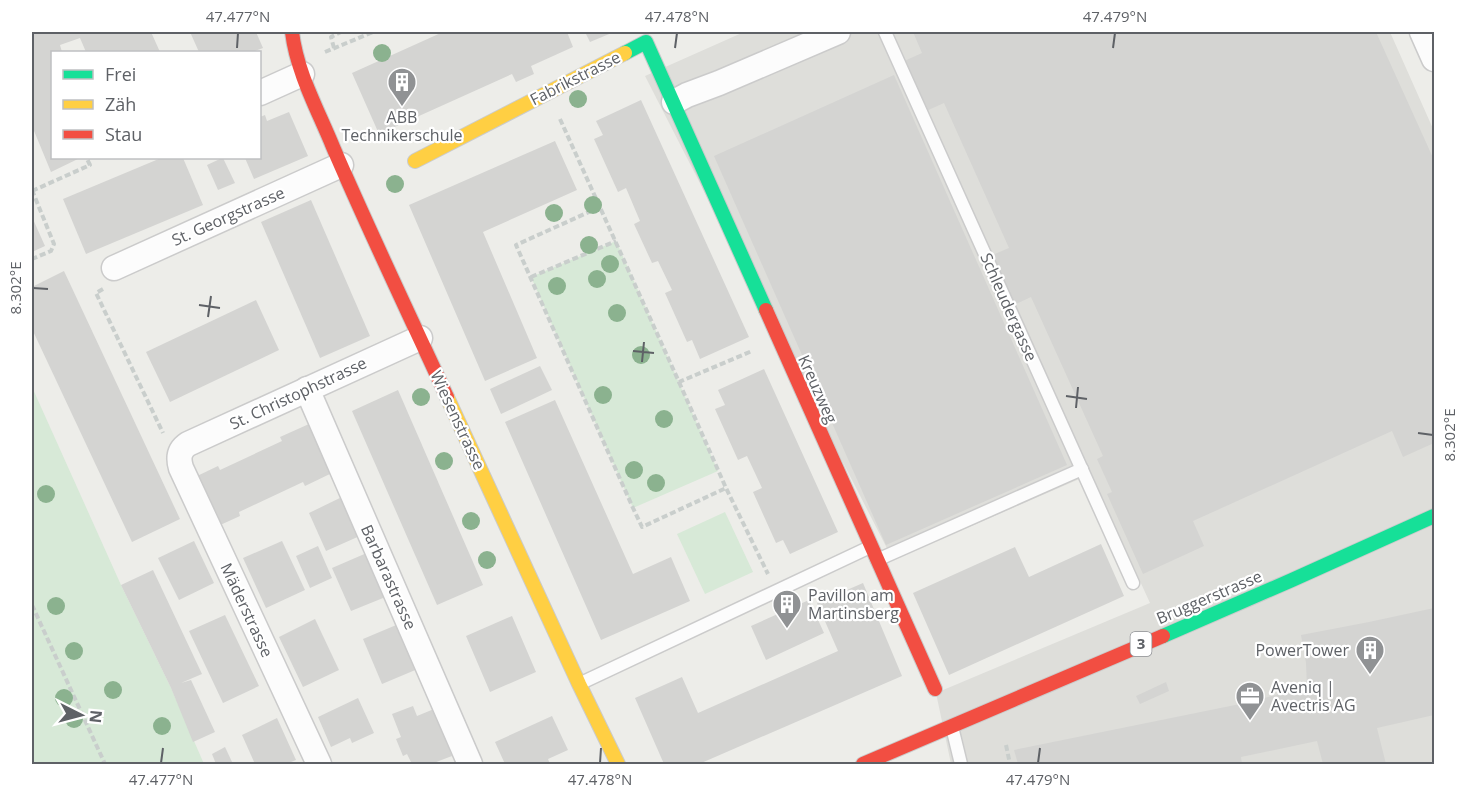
<svg xmlns="http://www.w3.org/2000/svg" width="1466" height="796" font-family="'Open Sans',sans-serif">
<rect width="100%" height="100%" fill="#edede9"/>
<path fill="#dededa" d="M744 32H1390L1434 131V764H951L936 693 1150 603 1091 474 893 560 645 76Z"/>
<g fill="#d7e9d7">
<path d="M616 241 718 471 633 508 531 277Z"/>
<path d="M32 387 121 585 171 688 204 764H32Z"/>
<path d="M725 512 753 572 705 594 677 534Z"/>
</g>
<g fill="#d4d4d2">
<path d="M32 32H151L160 52H86L80 38 60 45 62 52H52V158H80L51 172 32 126Z"/>
<path d="M190 32H256L263 48 252 52H199Z"/>
<path d="M443 32H567L573 47 531 66 534 74 516 82 512 74 379 134 352 73Z"/>
<path d="M585 32H614L590 42Z"/>
<path d="M913 32H1376L1434 160V443L1403 457 1392 431 1193 521 1204 546 1143 574 1107 494 1112 492 1097 459 1103 456 1031 297 1012 306 990 256 1009 248 944 103 924 112 902 62 922 53Z"/>
<path d="M894 75 1067 465 886 545 714 156Z"/>
<path d="M641 100 749 337 700 359 692 340 687 342 665 293 672 290 658 261 652 263 634 224 640 221 626 188 618 192 594 139 603 135 596 121Z"/>
<path d="M289 112 308 156 254 179 245 158H260V117L265 115 267 121Z"/>
<path d="M555 141 577 190 483 232 537 358 485 381 409 205Z"/>
<path d="M161 158H183L203 205 86 254 63 199Z"/>
<path d="M222 158H223L235 183 218 190 207 165Z"/>
<path d="M311 200 370 336 320 358 261 222Z"/>
<path d="M32 217 45 246 32 252Z"/>
<path d="M64 271 180 519 132 542 32 329V287Z"/>
<path d="M256 300 279 350 170 402 146 352Z"/>
<path d="M540 366 552 390 501 414 490 389Z"/>
<path d="M764 369 838 532 790 554 783 540 776 543 753 492 762 488 747 456 738 460 715 409 725 405 718 390Z"/>
<path d="M398 390 483 585 437 605 352 411Z"/>
<path d="M555 400 633 574 671 557 690 601 601 640 505 422Z"/>
<path d="M309 424 332 473 305 486 303 482 239 512 240 516 218 526 195 477 218 466 220 470 282 441 280 437Z"/>
<path d="M344 496 362 535 326 551 309 513Z"/>
<path d="M194 541 214 583 179 600 158 558Z"/>
<path d="M282 541 305 590 266 608 243 558Z"/>
<path d="M1101 544 1124 596 949 675 913 593 1015 547 1029 577Z"/>
<path d="M318 546 332 578 310 588 296 556Z"/>
<path d="M369 552 388 596 351 611 332 568Z"/>
<path d="M153 570 202 674 181 683 191 680 215 732 193 742 171 688 121 585Z"/>
<path d="M863 583 902 676 699 764H664L635 698 682 677 698 713 838 651 817 603Z"/>
<path d="M809 600 824 633 766 660 751 626Z"/>
<path d="M1434 608V715L1377 728 1386 764H1323L1317 741 1241 757 1242 764H1018L1014 750 1245 703 1307 687 1306 663 1301 635 1369 622Z"/>
<path d="M225 615 259 686 223 703 189 631Z"/>
<path d="M512 616 536 672 490 692 466 636Z"/>
<path d="M315 619 339 670 303 687 279 637Z"/>
<path d="M401 623 420 668 382 684 363 639Z"/>
<path d="M1166 682 1169 691 1140 704 1136 696Z"/>
<path d="M358 698 374 733 352 743 350 738 331 747 318 717Z"/>
<path d="M413 706 417 716 434 709 452 756 431 764H412L407 754 403 756 396 739 401 737 392 714Z"/>
<path d="M552 716 568 750 548 759 550 764H505L495 742Z"/>
<path d="M277 718 296 760 286 764H255L242 735Z"/>
<path d="M225 747 233 764H216L212 754Z"/>
</g>
<g fill="none" stroke-linecap="round" stroke-linejoin="round">
<g stroke="#cbcbcb" stroke-width="15">
<g id="lane">
<path d="M885 32 1133 583"/>
<path d="M877 560 1082 469"/>
<path d="M579 684 870 547"/>
<path d="M952 727 961 764"/>
</g>
</g>
<g stroke="#cbcbcb" stroke-width="27">
<g id="street">
<path d="M1422 32 1434 59"/>
<path d="M260 93 302 74"/>
<path d="M674 102 687 95 719 83 838 32"/>
<path d="M114 268 341 165"/>
<path d="M307 389 470 764"/>
<path d="M319 764 181 468C178 458 179 450 188 444L420 338"/>
</g>
</g>
<g stroke="#cacbcb" stroke-width="16">
<g id="fast">
<path d="M625 53 646 42 766 310"/>
<path d="M1163 636 1292 580 1434 516"/>
</g>
</g>
<g stroke="#cacbcb" stroke-width="16">
<g id="slow">
<path d="M415 161 625 53"/>
<path d="M447 397 579 684 618 764"/>
</g>
</g>
<g stroke="#cacbcb" stroke-width="16">
<g id="jam">
<path d="M292 32C297 73 318 110 333 147 369 231 409 314 447 397"/>
<path d="M766 310 935 689"/>
<path d="M863 764 1163 636"/>
</g>
</g>
<g stroke="#c9cecc" stroke-width="4" stroke-dasharray="6 3" stroke-linecap="butt">
<path d="M334 48 331 37 341 32"/>
<path d="M325 52 373 32"/>
<path d="M560 119 679 382 752 351"/>
<path d="M32 190 54 244 51 251 32 259"/>
<path d="M32 191 90 165 87 159 89 158"/>
<path d="M600 207 516 245 633 508 642 527 726 488"/>
<path d="M531 277 616 241"/>
<path d="M103 289 96 293 163 433"/>
<path d="M679 382 726 488 768 574"/>
<path d="M32 605 105 764"/>
<path d="M1006 745 1010 764"/>
</g>
<use href="#lane" stroke="#fcfcfc" stroke-width="12"/>
<use href="#street" stroke="#fcfcfc" stroke-width="24"/>
<use href="#fast" stroke="#16e098" stroke-width="14"/>
<use href="#slow" stroke="#ffcf43" stroke-width="14"/>
<use href="#jam" stroke="#f24e42" stroke-width="14"/>
</g>
<g fill="#8bb28f">
<circle cx="382" cy="53" r="9"/>
<circle cx="578" cy="99" r="9"/>
<circle cx="395" cy="184" r="9"/>
<circle cx="593" cy="205" r="9"/>
<circle cx="554" cy="213" r="9"/>
<circle cx="589" cy="245" r="9"/>
<circle cx="610" cy="264" r="9"/>
<circle cx="597" cy="279" r="9"/>
<circle cx="557" cy="286" r="9"/>
<circle cx="617" cy="313" r="9"/>
<circle cx="641" cy="355" r="9"/>
<circle cx="603" cy="395" r="9"/>
<circle cx="421" cy="397" r="9"/>
<circle cx="664" cy="419" r="9"/>
<circle cx="444" cy="461" r="9"/>
<circle cx="634" cy="470" r="9"/>
<circle cx="656" cy="483" r="9"/>
<circle cx="46" cy="494" r="9"/>
<circle cx="471" cy="521" r="9"/>
<circle cx="487" cy="560" r="9"/>
<circle cx="56" cy="606" r="9"/>
<circle cx="74" cy="651" r="9"/>
<circle cx="113" cy="690" r="9"/>
<circle cx="64" cy="698" r="9"/>
<circle cx="74" cy="719" r="9"/>
<circle cx="162" cy="726" r="9"/>
</g>
<path fill="none" stroke="#5e6166" stroke-width="2" d="M237 48 238 33M675 48 677 33M1113 48 1115 33M33 288 48 289M199 305 220 308M208 317 211 296M633 351 654 353M642 362 644 342M1066 396 1087 399M1076 408 1078 387M1418 433 1433 435M161 763 163 748M600 763 601 748M1038 763 1040 748"/>
<defs>
<g id="building-pin" transform="scale(1.5)"><path d="M0 17L-7.5 6A9.5 9.5 0 1 1 7.5 6Z" fill="#909294" stroke="#fff"/><path d="M-4-6H4V6H1V3H-1V6H-4ZM-2.5-4.3h1.7v1.8h-1.7ZM.8-4.3h1.7v1.8H.8ZM-2.5-1h1.7V.8h-1.7ZM.8-1h1.7V.8H.8Z" fill="#fff"/></g>
<g id="office-pin" transform="scale(1.5)"><path d="M0 17L-7.5 6A9.5 9.5 0 1 1 7.5 6Z" fill="#909294" stroke="#fff"/><path d="M-6-3h4V-5.5h4V-3h4V5H-6ZM-1-4.5V-3h2v-1.5ZM-6 0V1H6V0Z" fill="#fff"/></g>
</defs>
<g fill-rule="evenodd">
<use href="#building-pin" x="402" y="82"/>
<use href="#building-pin" x="787" y="604"/>
<use href="#building-pin" x="1370" y="650"/>
<use href="#office-pin" x="1250" y="696"/>
</g>
<g text-anchor="middle" stroke-width="4.5" stroke-linejoin="round" paint-order="stroke">
<rect fill="#fff" stroke="#8e9094" stroke-width="1.5" x="1130.5" y="632" width="21" height="24" rx="4.5"/>
<g font-size="15" font-weight="bold" fill="#5e6166">
<text x="1141" y="649">3</text>
</g>
<g font-size="16" fill="#5e6166" stroke="#fff">
<text transform="translate(575 78) rotate(-27)" y="6">Fabrikstrasse</text>
<text transform="translate(228 216) rotate(-24)" y="6">St. Georgstrasse</text>
<text transform="translate(1009 307) rotate(66)" y="6">Schleudergasse</text>
<text transform="translate(818 389) rotate(66)" y="6">Kreuzweg</text>
<text transform="translate(298 393) rotate(-25)" y="6">St. Christophstrasse</text>
<text transform="translate(458 420) rotate(65)" y="6">Wiesenstrasse</text>
<text transform="translate(389 577) rotate(66)" y="6">Barbarastrasse</text>
<text transform="translate(1209 597) rotate(-23)" y="6">Bruggerstrasse</text>
<text transform="translate(247 610) rotate(65)" y="6">Mäderstrasse</text>
</g>
<g font-size="16" fill="#5e6166" stroke="#fff" text-anchor="start">
<text x="402" y="123" text-anchor="middle">ABB<tspan x="402" dy="18">Technikerschule</tspan></text>
<text x="808" y="601">Pavillon am<tspan x="808" dy="18">Martinsberg</tspan></text>
<text x="1349" y="656" text-anchor="end">PowerTower</text>
<text x="1271" y="693">Aveniq |<tspan x="1271" dy="18">Avectris AG</tspan></text>
</g>
</g>
<rect width="1466" height="796" fill="none" stroke="#ffffff" stroke-width="66"/>
<rect x="51" y="51" width="210" height="108" fill="#ffffff" stroke="#bfc0c2" stroke-width="1.5"/>
<rect x="63" y="70" width="30" height="9" fill="#16e098" stroke="#bfc0c2" stroke-width="1.5"/>
<text x="105" y="81" font-size="18" fill="#5e6166">Frei</text>
<rect x="63" y="100" width="30" height="9" fill="#ffcf43" stroke="#bfc0c2" stroke-width="1.5"/>
<text x="105" y="111" font-size="18" fill="#5e6166">Zäh</text>
<rect x="63" y="130" width="30" height="9" fill="#f24e42" stroke="#bfc0c2" stroke-width="1.5"/>
<text x="105" y="141" font-size="18" fill="#5e6166">Stau</text>
<g transform="translate(81 715) rotate(96)" stroke="#ffffff" stroke-width="4.5" paint-order="stroke">
<path d="M0-4.5L10 22L0 15L-10 22Z" fill="#5e6166"/>
<text y="-9" font-size="16" font-weight="bold" text-anchor="middle" fill="#5e6166">N</text>
</g>
<rect x="33" y="33" width="1400" height="730" fill="none" stroke="#5e6166" stroke-width="2"/>
<g font-size="15" text-anchor="middle" fill="#5e6166">
<text x="238" y="22">47.477°N</text>
<text x="677" y="22">47.478°N</text>
<text x="1115" y="22">47.479°N</text>
<text transform="translate(16 288) rotate(-90)" y="5">8.302°E</text>
<text transform="translate(1450 435) rotate(-90)" y="5">8.302°E</text>
<text x="161" y="785">47.477°N</text>
<text x="600" y="785">47.478°N</text>
<text x="1038" y="785">47.479°N</text>
</g>
</svg>
